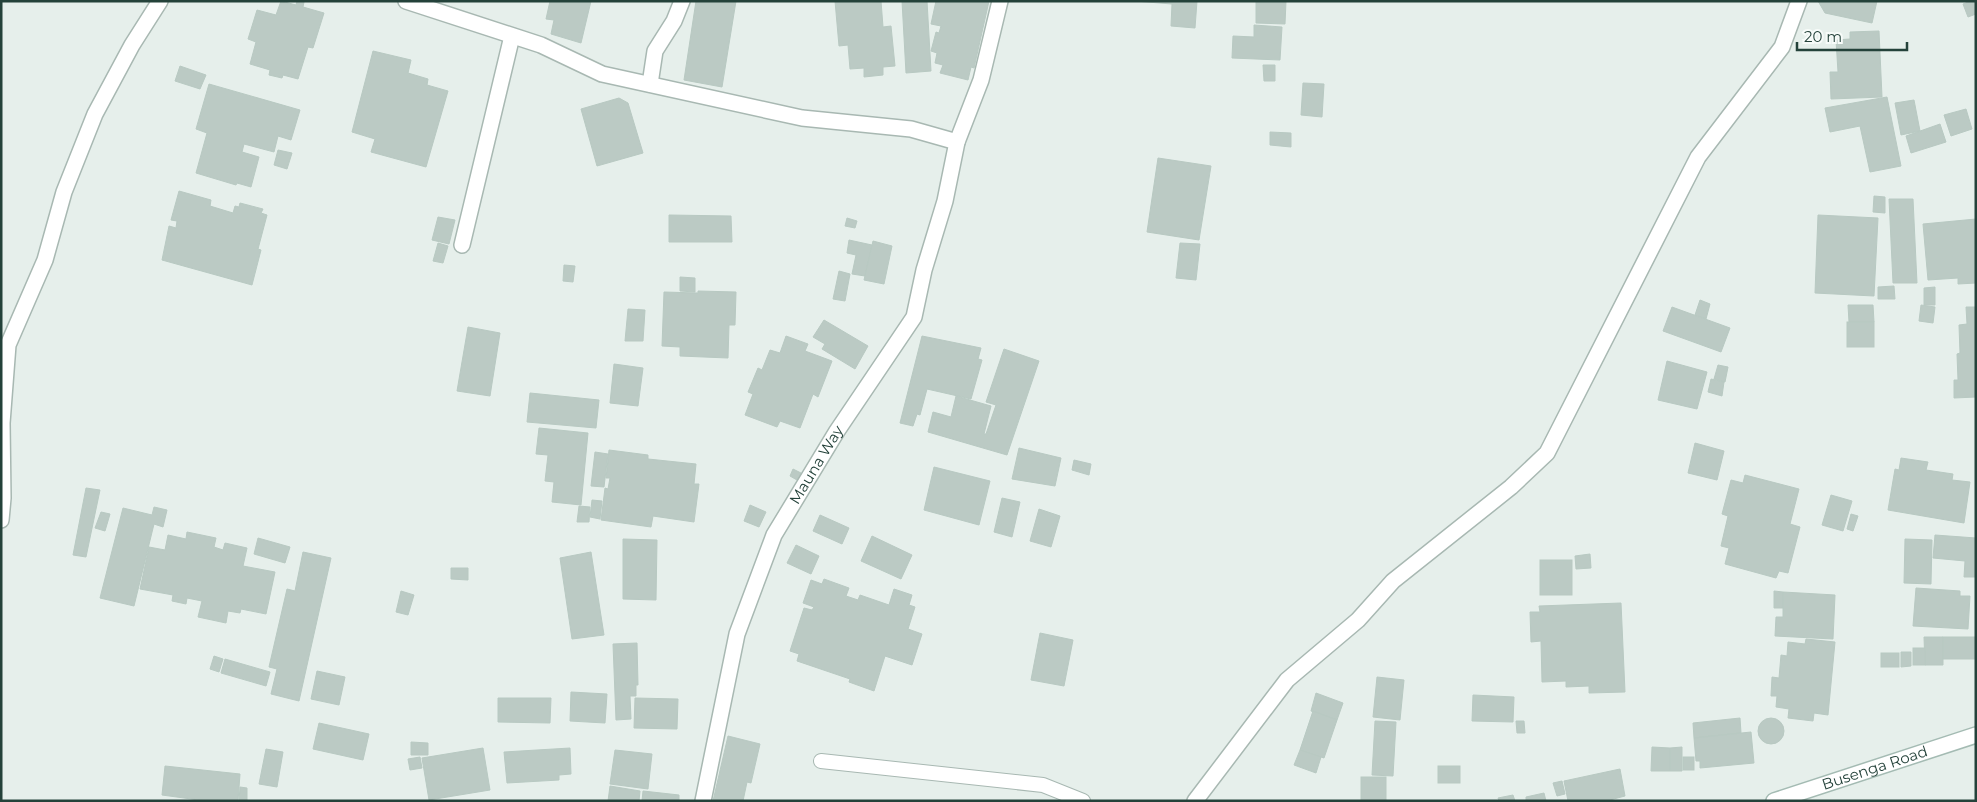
<svg xmlns="http://www.w3.org/2000/svg" width="1977" height="802" font-family="Montserrat,sans-serif">
<rect width="100%" height="100%" fill="#e6efeb"/>
<g fill="#bbcac4" stroke="#b8c9c2">
<path d="M281 1 296 5 297 1H301L304 2 303 7 324 13 313 48 308 47 298 79 283 75 282 78 269 75 270 70 250 64 256 42 248 39 257 10 276 15Z"/>
<path d="M550 1H591L581 43 551 34 554 20 546 19Z"/>
<path d="M696 1H736L722 87 684 80Z"/>
<path d="M835 1H881L883 27 891 26 895 66 883 67V75L864 77V68L850 69 848 45 839 46Z"/>
<path d="M902 1H927L931 71 906 73Z"/>
<path d="M936 1H989L974 68 971 67 968 80 940 73 943 65 935 63 937 53 931 51 936 32 939 33 941 26 931 24Z"/>
<path d="M1135 1H1197L1195 28 1171 26 1172 4Z"/>
<path d="M1256 1H1286L1285 24 1256 23Z"/>
<path d="M1818 1H1877L1872 23 1825 13Z"/>
<path d="M1971 1H1976V14L1968 17 1963 4Z"/>
<path d="M1254 25 1282 27 1280 60 1232 58 1233 36 1254 37Z"/>
<path d="M1879 31 1882 97 1831 99 1830 72H1838L1836 40 1850 39V32Z"/>
<path d="M373 51 411 60 408 73 428 79 427 85 448 91 426 167 371 152 375 139 352 132Z"/>
<path d="M1263 65H1275V81H1264Z"/>
<path d="M180 66 206 75 200 89 175 81Z"/>
<path d="M1303 83 1324 84 1322 117 1301 115Z"/>
<path d="M209 84 300 110 291 140 278 136 274 152 244 144 242 152 259 157 251 187 237 183 236 185 196 173 207 133 196 129Z"/>
<path d="M1887 97 1901 166 1870 172 1860 126 1830 132 1825 108Z"/>
<path d="M619 98 628 103 643 153 597 166 581 109Z"/>
<path d="M1914 100 1920 131 1901 135 1895 103Z"/>
<path d="M1966 109 1972 129 1951 136 1944 115Z"/>
<path d="M1940 124 1946 142 1911 153 1906 136Z"/>
<path d="M1270 132 1291 133V147L1270 145Z"/>
<path d="M278 150 292 153 287 169 274 165Z"/>
<path d="M1158 158 1211 166 1199 240 1147 232Z"/>
<path d="M179 191 211 200 210 206 233 213 235 206 239 207 240 203 263 209 261 213 267 215 258 249 261 250 252 285 162 260 169 226 176 228 177 221 171 220Z"/>
<path d="M1874 196 1885 197V213L1873 212Z"/>
<path d="M1889 199H1913L1917 283H1893Z"/>
<path d="M669 215 731 216 732 242H669Z"/>
<path d="M1818 215 1878 218 1874 296 1815 293Z"/>
<path d="M438 217 455 220 449 244 432 240Z"/>
<path d="M847 218 857 221 855 228 845 226Z"/>
<path d="M1976 219V283L1958 284V278L1928 280 1923 224Z"/>
<path d="M849 240 872 245 865 276 852 274 856 255 847 253Z"/>
<path d="M873 241 892 246 884 284 864 280Z"/>
<path d="M438 243 448 246 443 263 433 261Z"/>
<path d="M1180 243 1200 244 1196 280 1176 278Z"/>
<path d="M564 265 575 266 573 282 563 281Z"/>
<path d="M839 271 850 274 845 301 833 299Z"/>
<path d="M680 277 695 278V292L680 291Z"/>
<path d="M1894 286 1895 299H1878V287Z"/>
<path d="M1935 287V305H1924V288Z"/>
<path d="M698 291 736 292 735 325H729L728 358 680 356V347L662 346 664 292 698 293Z"/>
<path d="M1700 300 1710 304 1706 319 1695 315Z"/>
<path d="M1848 305H1873L1874 322H1849Z"/>
<path d="M1921 305 1935 307 1933 323 1919 321Z"/>
<path d="M1672 307 1730 328 1721 352 1663 331Z"/>
<path d="M1966 307H1976V397L1954 398V380H1958L1957 354 1960 353 1959 325 1967 324Z"/>
<path d="M628 309 645 310 643 341H625Z"/>
<path d="M824 320 868 346 855 369 822 349 825 344 813 337Z"/>
<rect x="1847" y="322" width="27" height="25"/>
<path d="M468 327 500 333 490 396 457 391Z"/>
<path d="M786 336 808 344 805 351 832 361 818 397 813 394 800 428 780 421 777 427 745 415 753 394 748 392 758 368 762 370 770 350 780 353Z"/>
<path d="M922 336 981 348 978 359 982 360 971 399 927 389 920 415 917 414 913 426 900 423Z"/>
<path d="M1004 349 1039 361 1007 455 928 432 933 412 951 417 956 396 991 406 984 434H986L996 405 986 402Z"/>
<path d="M1667 361 1707 372 1697 409 1658 400Z"/>
<path d="M614 364 643 368 638 406 610 403Z"/>
<path d="M1718 365 1728 367 1725 382 1714 379Z"/>
<path d="M1711 379 1724 382 1722 396 1708 392Z"/>
<path d="M530 393 599 400 596 428 527 422Z"/>
<path d="M539 428 588 433 581 505 552 502 554 482 545 481 548 455 536 454Z"/>
<path d="M1695 443 1724 451 1717 480 1688 473Z"/>
<path d="M1019 448 1061 458 1055 486 1012 479Z"/>
<path d="M609 450 648 455V459L696 464 694 484H699L694 522 653 516 651 527 601 520 605 488 608 489 610 478H606Z"/>
<path d="M595 452 608 454 604 487 591 486Z"/>
<path d="M1901 458 1928 462 1926 470 1953 474 1952 480 1970 482 1964 523 1888 510 1895 469 1899 470Z"/>
<path d="M1074 460 1091 464 1089 475 1072 470Z"/>
<path d="M934 467 990 481 979 525 924 510Z"/>
<path d="M793 469 801 473 797 480 790 476Z"/>
<path d="M1745 475 1799 489 1790 524 1800 527 1788 573 1779 571 1776 578 1725 564 1729 548 1721 546 1728 516 1722 514 1731 480 1743 483Z"/>
<path d="M86 488 100 490 86 557 73 555Z"/>
<path d="M1831 495 1852 501 1843 531 1822 525Z"/>
<path d="M1002 498 1020 502 1012 537 994 532Z"/>
<path d="M592 500 602 501 600 519 590 517Z"/>
<path d="M750 505 766 512 759 527 744 521Z"/>
<path d="M579 506 590 507 589 522H577Z"/>
<path d="M154 507 167 510 163 527 154 524 134 606 100 598 123 508 152 515Z"/>
<path d="M1039 509 1060 516 1051 547 1030 541Z"/>
<path d="M101 512 110 514 105 531 95 528Z"/>
<path d="M1851 514 1858 516 1853 531 1847 529Z"/>
<path d="M820 515 849 528 842 544 813 531Z"/>
<path d="M187 532 216 538 214 547 223 550 225 543 247 548 243 566 275 572 266 614 241 609 240 613 228 611 226 623 198 617 202 601 187 598 186 604 172 601 173 595 140 589 149 547 165 550 168 535 186 539Z"/>
<path d="M1935 535 1976 538V577H1964L1965 561 1933 558Z"/>
<path d="M872 536 912 555 901 579 861 561Z"/>
<path d="M258 538 290 547 285 563 254 554Z"/>
<path d="M623 539 657 540 656 600 623 599Z"/>
<path d="M1905 539 1932 540 1931 584 1904 583Z"/>
<path d="M796 545 819 556 811 574 787 563Z"/>
<path d="M303 552 331 558 299 701 271 694 277 669 269 667 287 589 295 591Z"/>
<path d="M591 552 604 635 572 639 560 558Z"/>
<path d="M1590 554 1591 568 1576 569 1575 556Z"/>
<rect x="1540" y="560" width="32" height="35"/>
<path d="M451 568H468V580L451 579Z"/>
<path d="M824 579 849 588 846 596 858 600 860 595 889 605 894 589 912 595 909 605 915 607 908 629 922 634 912 665 885 656 874 691 849 682 850 679 797 661 799 654 790 651 804 608 812 610 814 607 803 603 811 580 822 584Z"/>
<path d="M1916 588 1960 591V596H1970L1968 629 1913 626Z"/>
<path d="M401 591 414 595 408 615 396 612Z"/>
<path d="M1774 591 1783 592V608H1774Z"/>
<path d="M1783 592 1835 595 1833 639 1775 636 1776 617H1783Z"/>
<path d="M1621 603 1625 692 1589 693V686L1566 687V681L1542 682 1541 641 1531 642 1530 612H1540L1539 606Z"/>
<path d="M1040 633 1073 640 1064 686 1031 680Z"/>
<path d="M1924 637H1943V665H1925Z"/>
<rect x="1943" y="637" width="33" height="22"/>
<path d="M1806 639 1835 642 1828 715 1814 713 1813 721 1788 718 1789 709 1776 707 1777 696H1771L1772 677 1779 678 1781 655 1787 656 1788 642 1805 644Z"/>
<path d="M637 643 638 685H636V696H630L631 719 616 720 613 644Z"/>
<rect x="1913" y="648" width="12" height="17"/>
<path d="M1901 652H1911V666L1901 667Z"/>
<rect x="1881" y="653" width="18" height="14"/>
<path d="M214 656 223 659 219 672 210 669Z"/>
<path d="M225 659 270 672 266 686 221 673Z"/>
<path d="M317 671 345 677 339 705 311 699Z"/>
<path d="M1377 677 1404 680 1400 720 1373 717Z"/>
<path d="M571 692 607 694 605 723 570 721Z"/>
<path d="M1316 693 1343 703 1337 720 1311 711Z"/>
<path d="M1473 695 1514 697 1513 722 1472 721Z"/>
<path d="M498 698H551L550 723 498 722Z"/>
<path d="M635 698 678 699 677 729 634 728Z"/>
<path d="M1313 711 1337 720 1324 758 1300 750Z"/>
<circle cx="1771" cy="731" r="13"/>
<path d="M1740 718 1741 733 1694 738 1693 723Z"/>
<path d="M1375 721 1396 722 1393 776 1372 775Z"/>
<path d="M1516 721H1524L1525 733H1517Z"/>
<path d="M319 723 369 734 363 760 313 749Z"/>
<path d="M1751 732 1754 763 1700 768V761H1696L1694 738Z"/>
<path d="M728 736 760 744 751 783 747 782 743 801H713Z"/>
<path d="M411 742 428 743V755H411Z"/>
<path d="M1652 747 1670 748V771H1651Z"/>
<path d="M1682 747V771H1670V748Z"/>
<path d="M483 748 490 790 429 800 422 758Z"/>
<path d="M570 748 571 774 559 775V780L507 783 504 752Z"/>
<path d="M266 749 283 752 277 787 259 784Z"/>
<path d="M615 750 652 754 648 789 610 784Z"/>
<path d="M1300 750 1321 757 1316 773 1294 765Z"/>
<path d="M420 757 422 768 410 770 408 759Z"/>
<rect x="1683" y="757" width="11" height="13"/>
<path d="M165 766 240 774 238 801H206L162 795Z"/>
<rect x="1438" y="766" width="22" height="17"/>
<path d="M1620 769 1625 796 1606 801H1568L1564 781Z"/>
<rect x="1361" y="777" width="25" height="24"/>
<path d="M1562 781 1565 794 1557 796 1553 783Z"/>
<path d="M610 786 640 791 639 801H608Z"/>
<path d="M240 787 247 788V801H239Z"/>
<path d="M643 791 679 795V801H642Z"/>
<path d="M1544 793 1546 801H1526V797Z"/>
<path d="M1513 795 1515 801H1499L1498 798Z"/>
</g>
<g fill="none" stroke-linecap="round" stroke-linejoin="round">
<g stroke="#a8b8b2" stroke-width="16">
<path id="lane" d="M821 761 1043 785 1083 801"/>
</g>
<g stroke="#a8b8b2" stroke-width="18">
<g id="street">
<path d="M406 1 541 45 602 74 802 118 911 129 957 142"/>
<path d="M650 84 655 51 674 21 682 1"/>
<path d="M462 245 512 36"/>
<path d="M1 520 3 498 2 423 8 345 45 260 64 192 95 114 132 45 160 1"/>
<path id="s1" d="M703 801 737 634 774 535 837 431 914 317 924 270 945 201 957 142 981 80 1000 1"/>
<path d="M1195 801 1287 680 1358 620 1393 581 1511 487 1547 453 1698 157 1782 47 1799 1"/>
</g>
</g>
<g stroke="#a4bbb3" stroke-width="18">
<g id="secondary">
<path id="s2" d="M1774 801 1976 735"/>
</g>
</g>
<use href="#lane" stroke="#fff" stroke-width="14"/>
<use href="#street" stroke="#fff" stroke-width="15"/>
<use href="#secondary" stroke="#fff" stroke-width="15"/>
</g>
<g text-anchor="middle" stroke-width="4.5" stroke-linejoin="round" paint-order="stroke">
<g font-size="15" fill="#24423a" stroke="#f7fbf9">
<text dy="5" stroke="none"><textPath href="#s1" startOffset="358">Mauna Way</textPath></text>
<text dy="5" stroke="none"><textPath href="#s2" startOffset="106">Busenga Road</textPath></text>
</g>
</g>
<rect width="1977" height="802" fill="none" stroke="#24423a" stroke-width="5"/>
<path d="M1797 42v8h110v-8" fill="none" stroke="#24423a" stroke-width="2.5"/>
<text x="1804" y="42" font-size="15" fill="#24423a" stroke="#f7fbf9" stroke-width="4" paint-order="stroke">20 m</text>
</svg>
